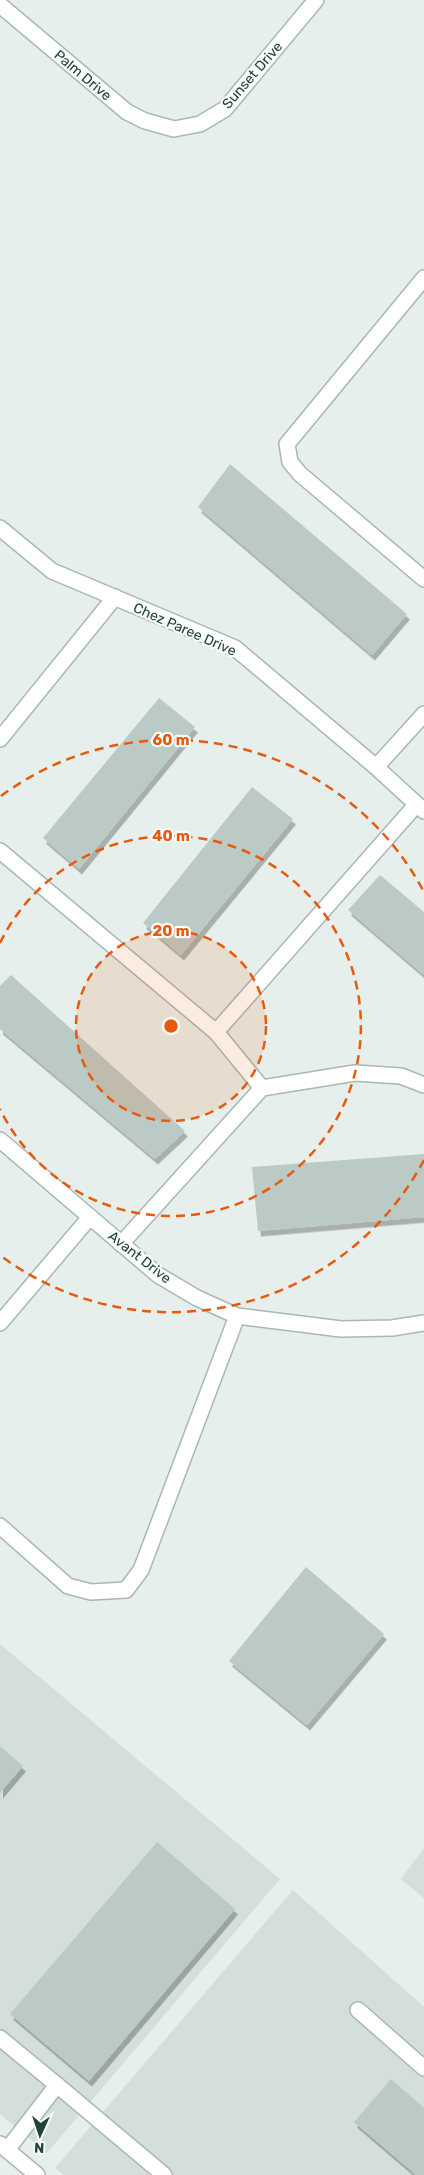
<svg xmlns="http://www.w3.org/2000/svg" width="424" height="2175" font-family="Rubik,sans-serif">
<defs>
<filter id="shadow"><feDropShadow dx="3" dy="5.5" stdDeviation="0" flood-color="#0004"/></filter>
</defs>
<rect width="100%" height="100%" fill="#e6efeb"/>
<g fill="#d4dfda">
<path d="M0 1644 280 1879 47 2153 0 2114Z"/>
<path d="M424 1848V1898L401 1879Z"/>
<path d="M293 1890 424 2007V2175H64L55 2168Z"/>
</g>
<g fill="#bbcac4" filter="url(#shadow)">
<path d="M230 464 407 614 372 655 198 507Z"/>
<path d="M159 698 195 727 79 869 43 838Z"/>
<path d="M252 787 293 819 181 955 143 923Z"/>
<path d="M380 875 424 912V975L348 910Z"/>
<path d="M11 975 185 1131 155 1159 0 1029V986Z"/>
<path d="M424 1154V1217L258 1231 252 1167Z"/>
<path d="M306 1567 384 1634 307 1725 229 1661Z"/>
<path d="M0 1746 23 1766 0 1793Z"/>
<path d="M157 1842 235 1909 89 2081 10 2014Z"/>
<path d="M391 2079 424 2108V2175H416L354 2122Z"/>
</g>
<g fill="none" stroke-linecap="round" stroke-linejoin="round">
<g stroke="#a8b8b2" stroke-width="18">
<g id="service">
<path d="M216 1032 416 805"/>
<path d="M358 2010 424 2068"/>
<path d="M0 2038 57 2085"/>
<path d="M7 2150 57 2085 164 2175"/>
</g>
</g>
<g stroke="#a8b8b2" stroke-width="18">
<g id="minor">
<path d="M0 5 127 112 145 121 174 129 200 124 225 109 316 0"/>
<path d="M424 278 287 444 290 462 300 474 424 579"/>
<path d="M0 528 52 571 235 648 376 767 424 811"/>
<path d="M0 739 115 597"/>
<path d="M376 767 424 714"/>
<path d="M0 851 216 1032 262 1088"/>
<path d="M0 1140 158 1275 197 1298 237 1316 341 1329 392 1328 424 1323"/>
<path d="M121 1244 262 1088 355 1073 401 1076 424 1085"/>
<path d="M0 1323 90 1217"/>
<path d="M0 1526 68 1586 91 1592 126 1590 141 1570 237 1316"/>
<path d="M0 2144 37 2175"/>
</g>
</g>
<use href="#service" stroke="#fff" stroke-width="15"/>
<use href="#minor" stroke="#fff" stroke-width="15"/>
</g>
<circle cx="171" cy="1026" r="95" fill="#e8590c" fill-opacity=".12"/>
<g fill="none" stroke="#e8590c" stroke-width="2.5" stroke-dasharray="9 6">
<circle cx="171" cy="1026" r="95"/>
<path d="M0 943A190 190 0 1 1 0 1109"/>
<path d="M424 1160A286 286 0 0 1 1 1256M1 796A286 286 0 0 1 424 892"/>
</g>
<g text-anchor="middle" stroke-width="4.5" stroke-linejoin="round" paint-order="stroke">
<g font-size="14" fill="#24423a" stroke="#f7fbf9">
<text transform="translate(83 75) rotate(40)" y="5">Palm Drive</text>
<text transform="translate(252 75) rotate(-49)" y="5">Sunset Drive</text>
<text transform="translate(185 629) rotate(24)" y="5">Chez Paree Drive</text>
<text transform="translate(140 1257) rotate(38)" y="5">Avant Drive</text>
</g>
</g>
<circle cx="171" cy="1026" r="8" fill="#e8590c" stroke="#f7fbf9" stroke-width="2.5"/>
<g font-size="15" text-anchor="middle" font-weight="bold" fill="#e8590c" stroke="#f7fbf9" stroke-width="4.5" stroke-linejoin="round" paint-order="stroke">
<text x="171" y="745">60 m</text>
<text x="171" y="841">40 m</text>
<text x="171" y="936">20 m</text>
</g>
<g transform="translate(40 2135) rotate(183)" stroke="#f7fbf9" stroke-width="4" paint-order="stroke">
<path d="M0-4L9 19L0 12L-9 19Z" fill="#24423a"/>
<text y="-8" font-size="14" font-weight="bold" text-anchor="middle" fill="#24423a">N</text>
</g>
</svg>
